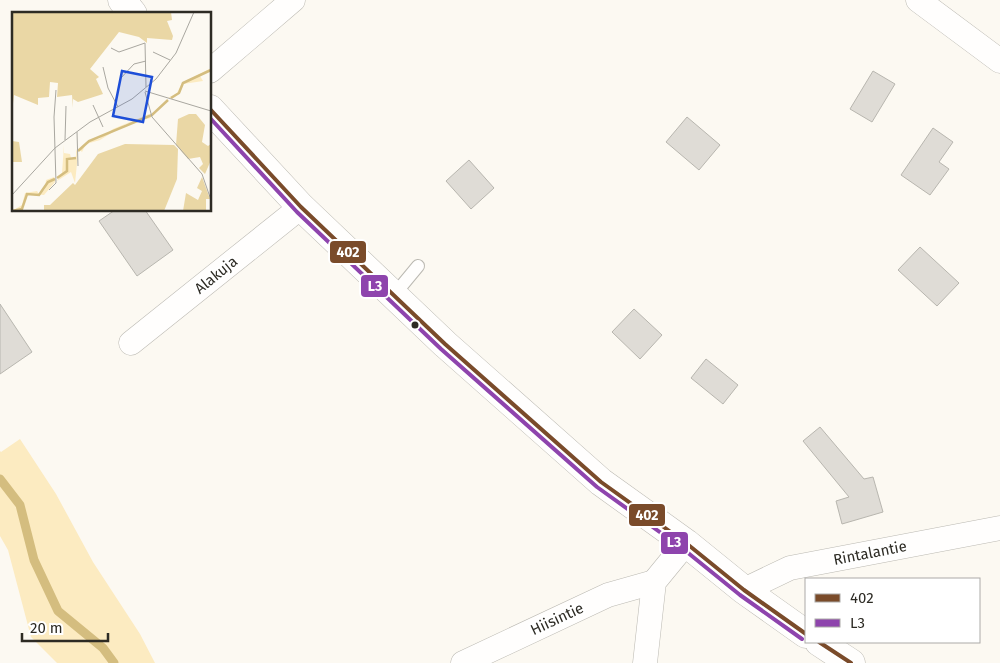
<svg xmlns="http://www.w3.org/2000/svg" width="1000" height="663" font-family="'Fira Sans',sans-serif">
<rect width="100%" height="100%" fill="#fcf9f2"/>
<path fill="#fcebc1" d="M20 439 56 494 93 562 140 634 155 663H57L31 637 8 550 0 536V451L1 452Z"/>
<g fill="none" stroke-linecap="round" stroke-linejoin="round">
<path stroke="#d4bd7f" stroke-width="9" d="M0 479 20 505 34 560 58 611 103 648 114 663"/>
</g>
<g fill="#dfdcd6" stroke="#b8b6af">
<path d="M873 71 895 84 872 122 850 109Z"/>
<path d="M687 117 720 145 699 170 666 142Z"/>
<path d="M933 128 953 142 939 162 949 169 930 195 901 175Z"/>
<path d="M469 160 494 188 471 209 446 181Z"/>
<path d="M115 210H145L173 250 137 276 99 221Z"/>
<path d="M920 247 959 283 937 306 898 270Z"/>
<path d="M0 304 32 352 0 374Z"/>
<path d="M634 309 662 335 640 359 612 332Z"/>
<path d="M706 359 738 385 723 404 691 378Z"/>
<path d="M820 427 864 479 873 477 883 512 842 524 836 501 849 497 803 441Z"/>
</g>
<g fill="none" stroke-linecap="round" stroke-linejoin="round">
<g stroke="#bbb9b2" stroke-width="14">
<path id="service" d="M394 295 418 266"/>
</g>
<g stroke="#bbb9b2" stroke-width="25">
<g id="minor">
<path d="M918 0 1000 61"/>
<path d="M210 71 293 0"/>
<path d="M131 343 301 207"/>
<path d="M744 590 790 568 1000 528"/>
<path d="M463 663 608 595 654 582"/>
<path d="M645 663 654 582 686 543"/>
</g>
</g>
<g stroke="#bbb9b2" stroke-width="29">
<g id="secondary">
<path d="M122 0 133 14"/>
<path d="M210 109 301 207 445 344 601 482 686 543 744 590 806 634"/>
<path d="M819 642 851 663"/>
</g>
</g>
<use href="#service" stroke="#fffefd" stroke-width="12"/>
<use href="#minor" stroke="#fffefd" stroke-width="24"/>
<use href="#secondary" stroke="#fffefd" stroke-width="28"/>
<g stroke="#fff" stroke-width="8">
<g id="bus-1">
<path d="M210 109 301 207 445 344 601 482 686 543 744 590 806 634"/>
<path d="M819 642 851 663"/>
</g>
</g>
<g stroke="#fff" stroke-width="8">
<path id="bus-2" d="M210 118 297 212 441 349 597 487 682 548 740 595 802 639"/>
</g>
<use href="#bus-1" stroke="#7a4b2a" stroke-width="4"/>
<use href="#bus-2" stroke="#8e44ad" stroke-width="4"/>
</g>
<circle fill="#2d2b24" stroke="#fff" stroke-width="2" cx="415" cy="325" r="4.5"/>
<g text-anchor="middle" stroke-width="5" stroke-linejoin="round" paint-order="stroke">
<g font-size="15" fill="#2d2b24" stroke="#fff">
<text transform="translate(216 275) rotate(-39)" y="5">Alakuja</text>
<text transform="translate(870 553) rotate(-11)" y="5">Rintalantie</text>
<text transform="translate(557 619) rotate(-25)" y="5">Hiisintie</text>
</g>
</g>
<g transform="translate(12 12)">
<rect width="199" height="199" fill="#fcf9f2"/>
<path d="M199 56 188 64 191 69 171 72 168 81 160 87 156 86 165 81 170 71ZM137 102 139 106 114 112 88 128 74 132 70 140 67 137 76 129 87 127 101 117ZM52 133V141L58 142 59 146H64V137L66 142 63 171 59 160 45 169 50 161ZM42 165 43 170 32 183 16 182 9 199H0L10 193 13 181 25 179 27 182 33 177 34 168Z" fill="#fcebc1"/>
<path d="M0 0H159L160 8 155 9 161 24 160 28 135 26V31L127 25 107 20 78 57 87 65 84 67 91 82 66 90 61 87V96L60 83 45 85 46 71 38 70 37 85 26 86V93L2 83 0 100ZM177 102H184L193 113 190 130 196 134 199 132V148L193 162 187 156 191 152 188 145 176 147 164 133 166 107ZM0 129 7 130 10 150H0ZM113 132 162 133 166 137 165 167 152 199H32V193H38L61 171 63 173 86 142ZM190 165 198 187H194V199H171L174 181 186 188 190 179 185 176Z" fill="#ead7a5"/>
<path fill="none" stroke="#d4bd7f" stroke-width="2.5" d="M159 86 167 81 171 71 199 58M66 139 77 129 140 103 156 88M45 166 55 159V147L64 146M0 199 10 197 15 182 27 183 36 170 43 167"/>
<path fill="none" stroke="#a9a7a0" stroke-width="1" d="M99 36 107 40 133 31 134 75M141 40 158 48M91 55 96 76 106 95M108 67 122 52 134 49M133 79 199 99M133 80 140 105 190 162 199 188M81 93 91 115M65 120 66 154M53 128 54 94M37 178 44 171 42 105 44 78M0 183 43 136 78 110 120 87 144 67 164 41 182 0"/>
<path fill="#1d4ed8" fill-opacity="0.15" stroke="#1d4ed8" stroke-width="2.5" d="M110 59 140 65 131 110 101 104Z"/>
<rect width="199" height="199" fill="none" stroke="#2d2b24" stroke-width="2.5"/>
</g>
<g stroke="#fff" stroke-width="2">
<rect x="329" y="240" width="38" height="24" rx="5" fill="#7a4b2a"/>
<rect x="360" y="274" width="29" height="24" rx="5" fill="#8e44ad"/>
<rect x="628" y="503" width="38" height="24" rx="5" fill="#7a4b2a"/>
<rect x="660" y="531" width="29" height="24" rx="5" fill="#8e44ad"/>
</g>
<g font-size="14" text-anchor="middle" font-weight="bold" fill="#fff">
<text x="348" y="257">402</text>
<text x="375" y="291">L3</text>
<text x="647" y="520">402</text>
<text x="674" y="547">L3</text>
</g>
<rect x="805" y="578" width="175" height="65" fill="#ffffff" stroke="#abaaa7"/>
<rect x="815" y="594" width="25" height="8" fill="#7a4b2a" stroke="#abaaa7"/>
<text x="850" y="603" font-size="15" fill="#2d2b24">402</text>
<rect x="815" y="619" width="25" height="8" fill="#8e44ad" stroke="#abaaa7"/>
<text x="850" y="628" font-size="15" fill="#2d2b24">L3</text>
<path d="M22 633v8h86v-8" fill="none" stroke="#2d2b24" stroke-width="2.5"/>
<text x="30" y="633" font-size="15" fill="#2d2b24" stroke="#ffffff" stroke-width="4" paint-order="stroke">20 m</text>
</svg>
